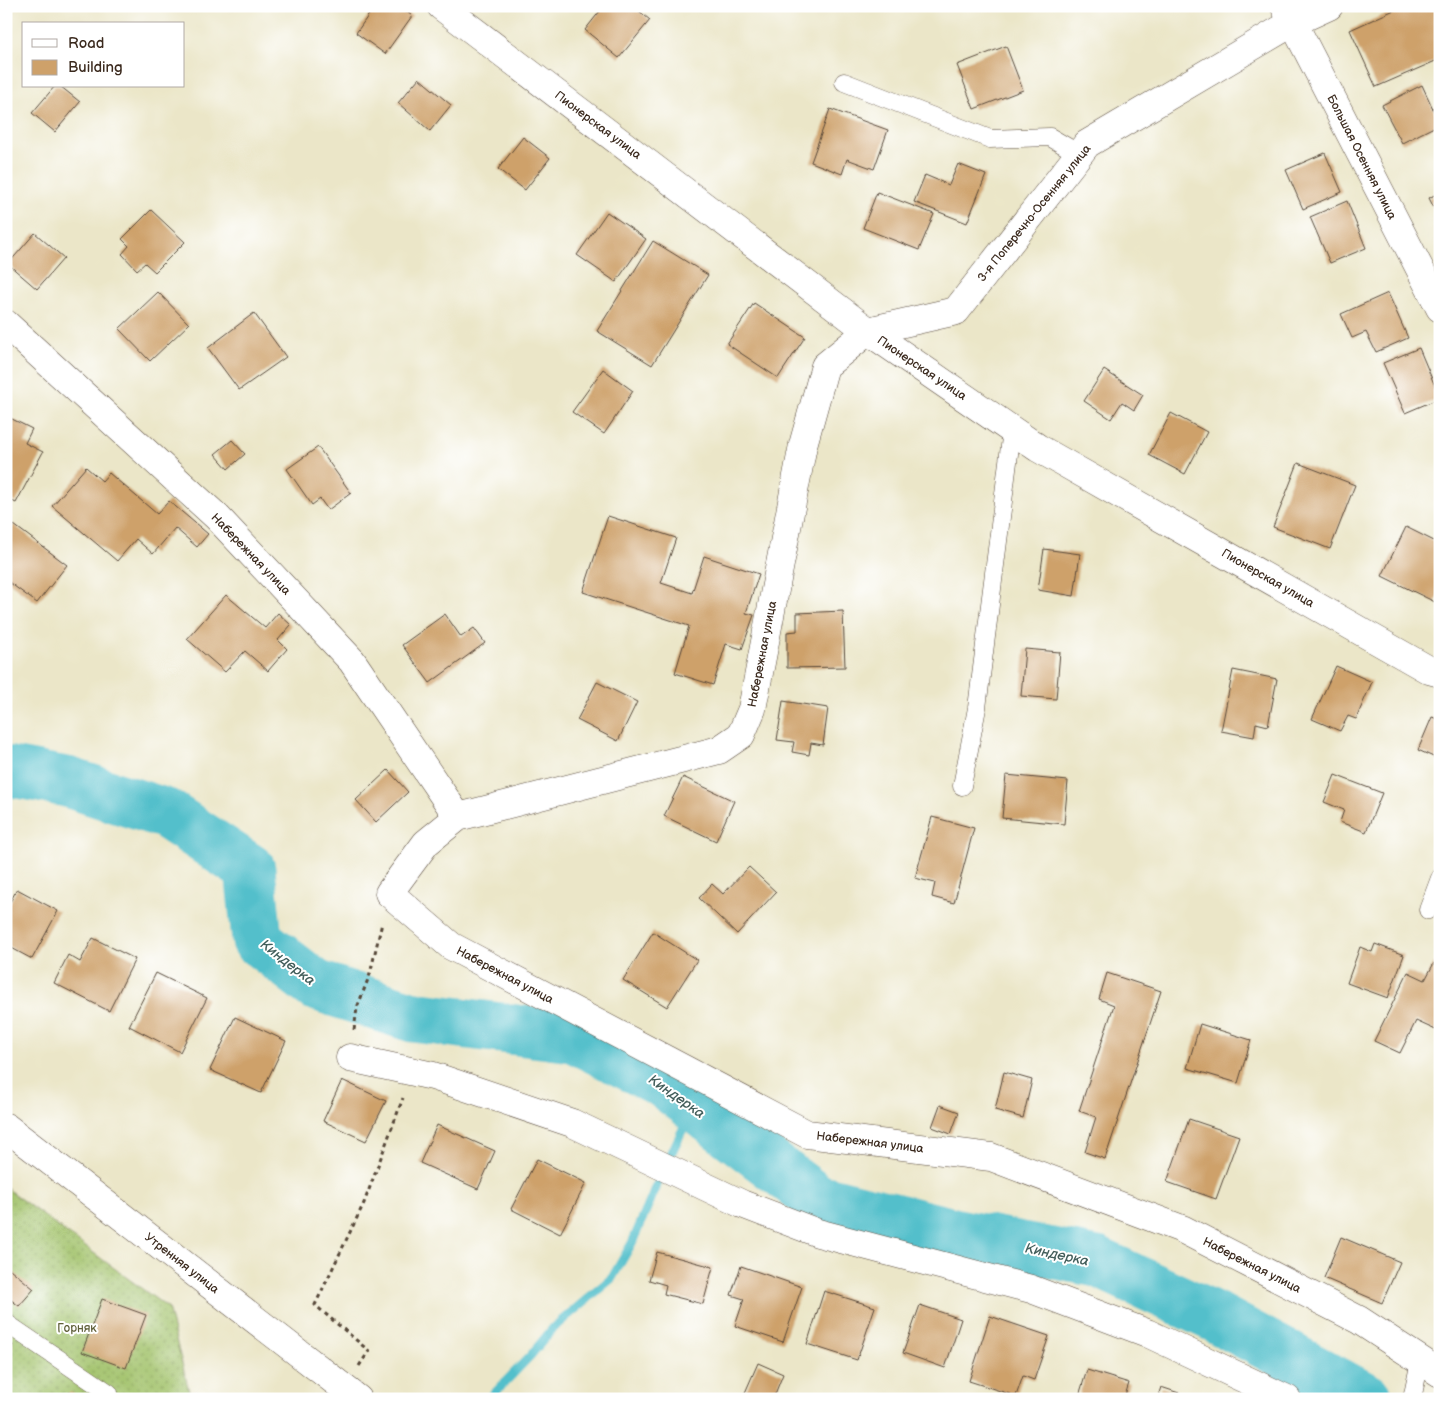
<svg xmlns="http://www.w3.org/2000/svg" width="1446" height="1405" font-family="'Balsamiq Sans',sans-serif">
<defs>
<pattern id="garden-dots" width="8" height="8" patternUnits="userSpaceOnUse" patternTransform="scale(1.25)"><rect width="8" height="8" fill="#a2c26a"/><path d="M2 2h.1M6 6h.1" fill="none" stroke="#859e57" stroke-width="1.8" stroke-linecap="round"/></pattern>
</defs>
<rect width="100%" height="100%" fill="#fff"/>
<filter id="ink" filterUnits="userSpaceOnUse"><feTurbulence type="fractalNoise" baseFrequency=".02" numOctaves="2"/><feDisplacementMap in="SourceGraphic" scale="10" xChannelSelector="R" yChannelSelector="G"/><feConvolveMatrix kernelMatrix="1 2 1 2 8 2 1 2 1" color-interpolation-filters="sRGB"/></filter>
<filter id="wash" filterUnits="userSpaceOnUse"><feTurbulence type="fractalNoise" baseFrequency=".0096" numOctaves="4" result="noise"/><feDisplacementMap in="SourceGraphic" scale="20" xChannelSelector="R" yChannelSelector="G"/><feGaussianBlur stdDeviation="1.12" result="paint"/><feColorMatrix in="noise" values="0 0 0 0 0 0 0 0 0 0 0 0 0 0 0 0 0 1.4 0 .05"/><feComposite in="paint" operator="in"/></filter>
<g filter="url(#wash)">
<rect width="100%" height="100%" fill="#ebe6c8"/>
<path fill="url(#garden-dots)" stroke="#6e7644" d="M6 1188 168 1308 191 1399H6Z"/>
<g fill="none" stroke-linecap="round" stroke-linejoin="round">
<g stroke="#52bfcb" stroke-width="9">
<path d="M669 1158 694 1106"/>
<path d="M489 1399 531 1355 553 1328 612 1278 632 1243 660 1178"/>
</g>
<path stroke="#52bfcb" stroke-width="51" d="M6 771 67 782 167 814 250 869 257 940 315 985 413 1017 573 1037 662 1082 817 1199 957 1234 1097 1262 1217 1318 1368 1399"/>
</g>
<g id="blocks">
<g fill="#cea16a">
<path d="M375 6H400L412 16 385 54 356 33Z"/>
<path d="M604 6H633L650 20 619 58 585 30Z"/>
<path d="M1403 6H1440V59L1376 87 1350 30Z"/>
<path d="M1006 46 1023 90 974 109 957 65Z"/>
<path d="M419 78 451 105 430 131 398 103Z"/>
<path d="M1422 85 1440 124 1402 143 1382 105Z"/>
<path d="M55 86H60L80 102 55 132 32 113Z"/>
<path d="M830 109 888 130 874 169 847 159 842 174 811 162Z"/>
<path d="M523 137 550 158 525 190 498 169Z"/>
<path d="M1325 153 1342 192 1303 209 1286 170Z"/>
<path d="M958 164 986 175 967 223 914 202 925 175 949 185Z"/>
<path d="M877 192 934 214 919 250 863 228Z"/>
<path d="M1440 192V220L1429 198Z"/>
<path d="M1347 201 1366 248 1330 263 1310 217Z"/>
<path d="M151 210 185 242 155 272 145 263 137 270 122 254 129 246 122 239Z"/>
<path d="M607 212 646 239 616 282 577 255Z"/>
<path d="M35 233 64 258 37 289 8 264Z"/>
<path d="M653 241 708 275 652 365 597 331Z"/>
<path d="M158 292 189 324 150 361 119 329Z"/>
<path d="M1388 293 1408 338 1376 352 1366 332 1352 338 1341 314Z"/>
<path d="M754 303 805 337 778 378 727 344Z"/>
<path d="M254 313 286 357 239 390 208 348Z"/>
<path d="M1419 348 1440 398 1405 413 1383 363Z"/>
<path d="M603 369 633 391 604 434 572 412Z"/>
<path d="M1104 370 1143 395 1134 410 1122 402 1111 419 1084 401Z"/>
<path d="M1171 413 1207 432 1185 474 1149 455Z"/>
<path d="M6 416 32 429 25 443 43 452 16 503 6 498Z"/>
<path d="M232 440 245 454 228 469 215 454Z"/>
<path d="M318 447 351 493 328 510 320 499 312 505 287 469Z"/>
<path d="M1298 463 1355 485 1330 549 1273 527Z"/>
<path d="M86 467 102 481 109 473 157 514 169 501 208 534 197 547 175 528 153 554 136 539 117 561 52 506Z"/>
<path d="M608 516 676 538 661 583 692 593 704 556 759 574 746 613 754 615 742 649 726 644 713 685 675 673 689 626 583 592Z"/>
<path d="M14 525 67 565 37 603 6 580V534Z"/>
<path d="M1406 527 1440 544V593L1435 602 1382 576Z"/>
<path d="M1044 549 1080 554 1074 596 1038 590Z"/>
<path d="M226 595 265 628 278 613 291 625 278 640 287 649 268 671 245 651 225 672 187 639Z"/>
<path d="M843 611 845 667 787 668V632L797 631V613Z"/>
<path d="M445 614 461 637 474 628 485 643 430 683 402 645Z"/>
<path d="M1025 649 1060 652 1056 699 1021 696Z"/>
<path d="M1336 666 1372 682 1356 719 1348 716 1340 731 1312 719Z"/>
<path d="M1233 670 1277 679 1268 726 1256 723 1254 737 1221 731Z"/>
<path d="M597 682 637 702 618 741 577 720Z"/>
<path d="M783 701 828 708 823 745 811 743 809 755 792 752 794 742 777 740Z"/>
<path d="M1432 717 1440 720V760L1418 750Z"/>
<path d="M388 770 408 792 376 822 356 800Z"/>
<path d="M1006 775 1068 781 1064 824 1002 818Z"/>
<path d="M1335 775 1382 793 1366 832 1340 822 1344 810 1324 802Z"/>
<path d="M683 777 734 801 716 841 664 816Z"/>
<path d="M932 817 974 828 954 903 932 897 935 883 915 878Z"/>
<path d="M749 867 776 892 737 934 699 898 712 884 723 894Z"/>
<path d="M17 889 58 911 32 959 6 945V902L9 904Z"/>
<path d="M653 932 697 960 667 1007 623 980Z"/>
<path d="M93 938 135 959 109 1011 54 983 68 955 80 962Z"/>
<path d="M1375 944 1404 955 1388 998 1347 983 1360 947 1372 952Z"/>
<path d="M1434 963 1440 966V1032L1416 1021 1400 1053 1374 1041 1408 972 1425 980Z"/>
<path d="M156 973 207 998 180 1052 129 1026Z"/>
<path d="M1107 973 1161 991 1105 1159 1085 1152 1096 1117 1079 1111 1114 1005 1099 999Z"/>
<path d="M235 1017 286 1041 261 1093 210 1070Z"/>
<path d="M1200 1024 1251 1040 1238 1083 1187 1068Z"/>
<path d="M1004 1072 1032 1080 1023 1118 995 1110Z"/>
<path d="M342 1080 386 1101 366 1141 323 1121Z"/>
<path d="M940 1105 959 1112 951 1134 932 1127Z"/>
<path d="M1189 1119 1239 1136 1216 1199 1167 1182Z"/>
<path d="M437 1125 495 1151 478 1189 420 1163Z"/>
<path d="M537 1159 586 1183 560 1234 511 1209Z"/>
<path d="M1341 1237 1400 1262 1382 1303 1324 1278Z"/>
<path d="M657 1252 713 1267 703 1304 664 1294 666 1285 649 1280Z"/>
<path d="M741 1266 802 1287 783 1342 735 1326 744 1299 731 1295Z"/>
<path d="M10 1269 34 1289 19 1306 6 1296V1273Z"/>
<path d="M824 1291 875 1307 857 1360 807 1344Z"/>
<path d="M102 1299 146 1315 126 1368 82 1352Z"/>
<path d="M920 1305 961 1319 945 1368 903 1353Z"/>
<path d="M990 1316 1049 1336 1034 1380 1023 1376 1016 1396 969 1381Z"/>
<path d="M6 1342 13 1345 6 1357Z"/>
<path d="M758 1363 783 1374 773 1399H753L744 1395Z"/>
<path d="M1087 1370 1129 1383 1124 1399H1078Z"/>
<path d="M1161 1387 1194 1398V1399H1157Z"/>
<path d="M70 1392 84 1399H66Z"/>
</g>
</g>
</g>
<g filter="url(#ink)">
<use href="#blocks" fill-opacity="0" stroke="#554638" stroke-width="1"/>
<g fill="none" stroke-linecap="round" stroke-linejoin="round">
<g stroke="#554638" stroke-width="19">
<g id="service">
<path d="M844 82 990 139 1050 137 1079 154"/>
<path d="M962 786 977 708 1012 430"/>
<path d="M1428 910 1440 878"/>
<path d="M6 1323 109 1393V1399"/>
<path d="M1412 1399 1420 1361"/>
</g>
</g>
<g stroke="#554638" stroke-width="29">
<g id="minor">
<path d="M441 6 868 331 1038 448 1429 670 1440 673"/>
<path d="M1329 6 1292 23 1087 144 956 311 868 331 825 366 803 445 752 709 741 735 719 750 458 817 426 843 389 893 451 946 807 1134 991 1157 1182 1229 1359 1320 1440 1373"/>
<path d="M1285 7 1440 308"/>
<path d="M6 324 217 517 352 661 458 817"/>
<path d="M350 1058 433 1076 572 1123 742 1204 818 1233 1031 1289 1147 1333 1287 1399"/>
</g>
</g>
<g stroke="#554638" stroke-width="29">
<path id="tertiary" d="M6 1127 358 1399"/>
</g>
<g stroke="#554638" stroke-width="3" stroke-dasharray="4 4" stroke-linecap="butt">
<path d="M354 1030 357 1008 370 974 382 923"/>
<path d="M359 1366 369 1351 315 1305 364 1203 403 1098"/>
</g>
<use href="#service" stroke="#fff" stroke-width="18"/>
<use href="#minor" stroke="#fff" stroke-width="28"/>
<use href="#tertiary" stroke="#fff" stroke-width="28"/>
</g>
</g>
<g text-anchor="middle" stroke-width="4" stroke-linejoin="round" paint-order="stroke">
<g font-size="12" fill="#3b2a1e" stroke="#fff">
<text transform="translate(598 125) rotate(37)" y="4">Пионерская улица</text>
<text transform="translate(1362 157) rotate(63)" y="4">Большая Осенняя улица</text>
<text transform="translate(1034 213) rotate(-51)" y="4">3-я Поперечно-Осенняя улица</text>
<text transform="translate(922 368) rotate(34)" y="4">Пионерская улица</text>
<text transform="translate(251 554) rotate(46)" y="4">Набережная улица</text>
<text transform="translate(1268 578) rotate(30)" y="4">Пионерская улица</text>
<text transform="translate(762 654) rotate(-79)" y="4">Набережная улица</text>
<text transform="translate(505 975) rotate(28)" y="4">Набережная улица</text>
<text transform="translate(870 1142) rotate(7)" y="4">Набережная улица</text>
<text transform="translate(182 1263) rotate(38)" y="4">Утренняя улица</text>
<text transform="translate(1252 1265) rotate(27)" y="4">Набережная улица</text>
</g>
<g font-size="12" fill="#5f5f39" stroke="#fff">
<text x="77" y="1332">Горняк</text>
</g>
<g font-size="14" font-style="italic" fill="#435e5b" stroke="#fff">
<text transform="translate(288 962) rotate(38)" y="5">Киндерка</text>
<text transform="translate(677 1096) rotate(35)" y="5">Киндерка</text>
<text transform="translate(1057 1254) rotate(12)" y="5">Киндерка</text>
</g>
</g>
<rect width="1446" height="1405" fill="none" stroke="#fff" stroke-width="25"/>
<rect x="22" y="22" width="162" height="65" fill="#ffffff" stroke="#b1aaa5"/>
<rect x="32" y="39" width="25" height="8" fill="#ffffff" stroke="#b1aaa5"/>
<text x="68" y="48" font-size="15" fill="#3b2a1e">Road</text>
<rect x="32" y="60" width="25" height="15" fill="#cea16a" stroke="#b1aaa5"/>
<text x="68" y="72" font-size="15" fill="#3b2a1e">Building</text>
</svg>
